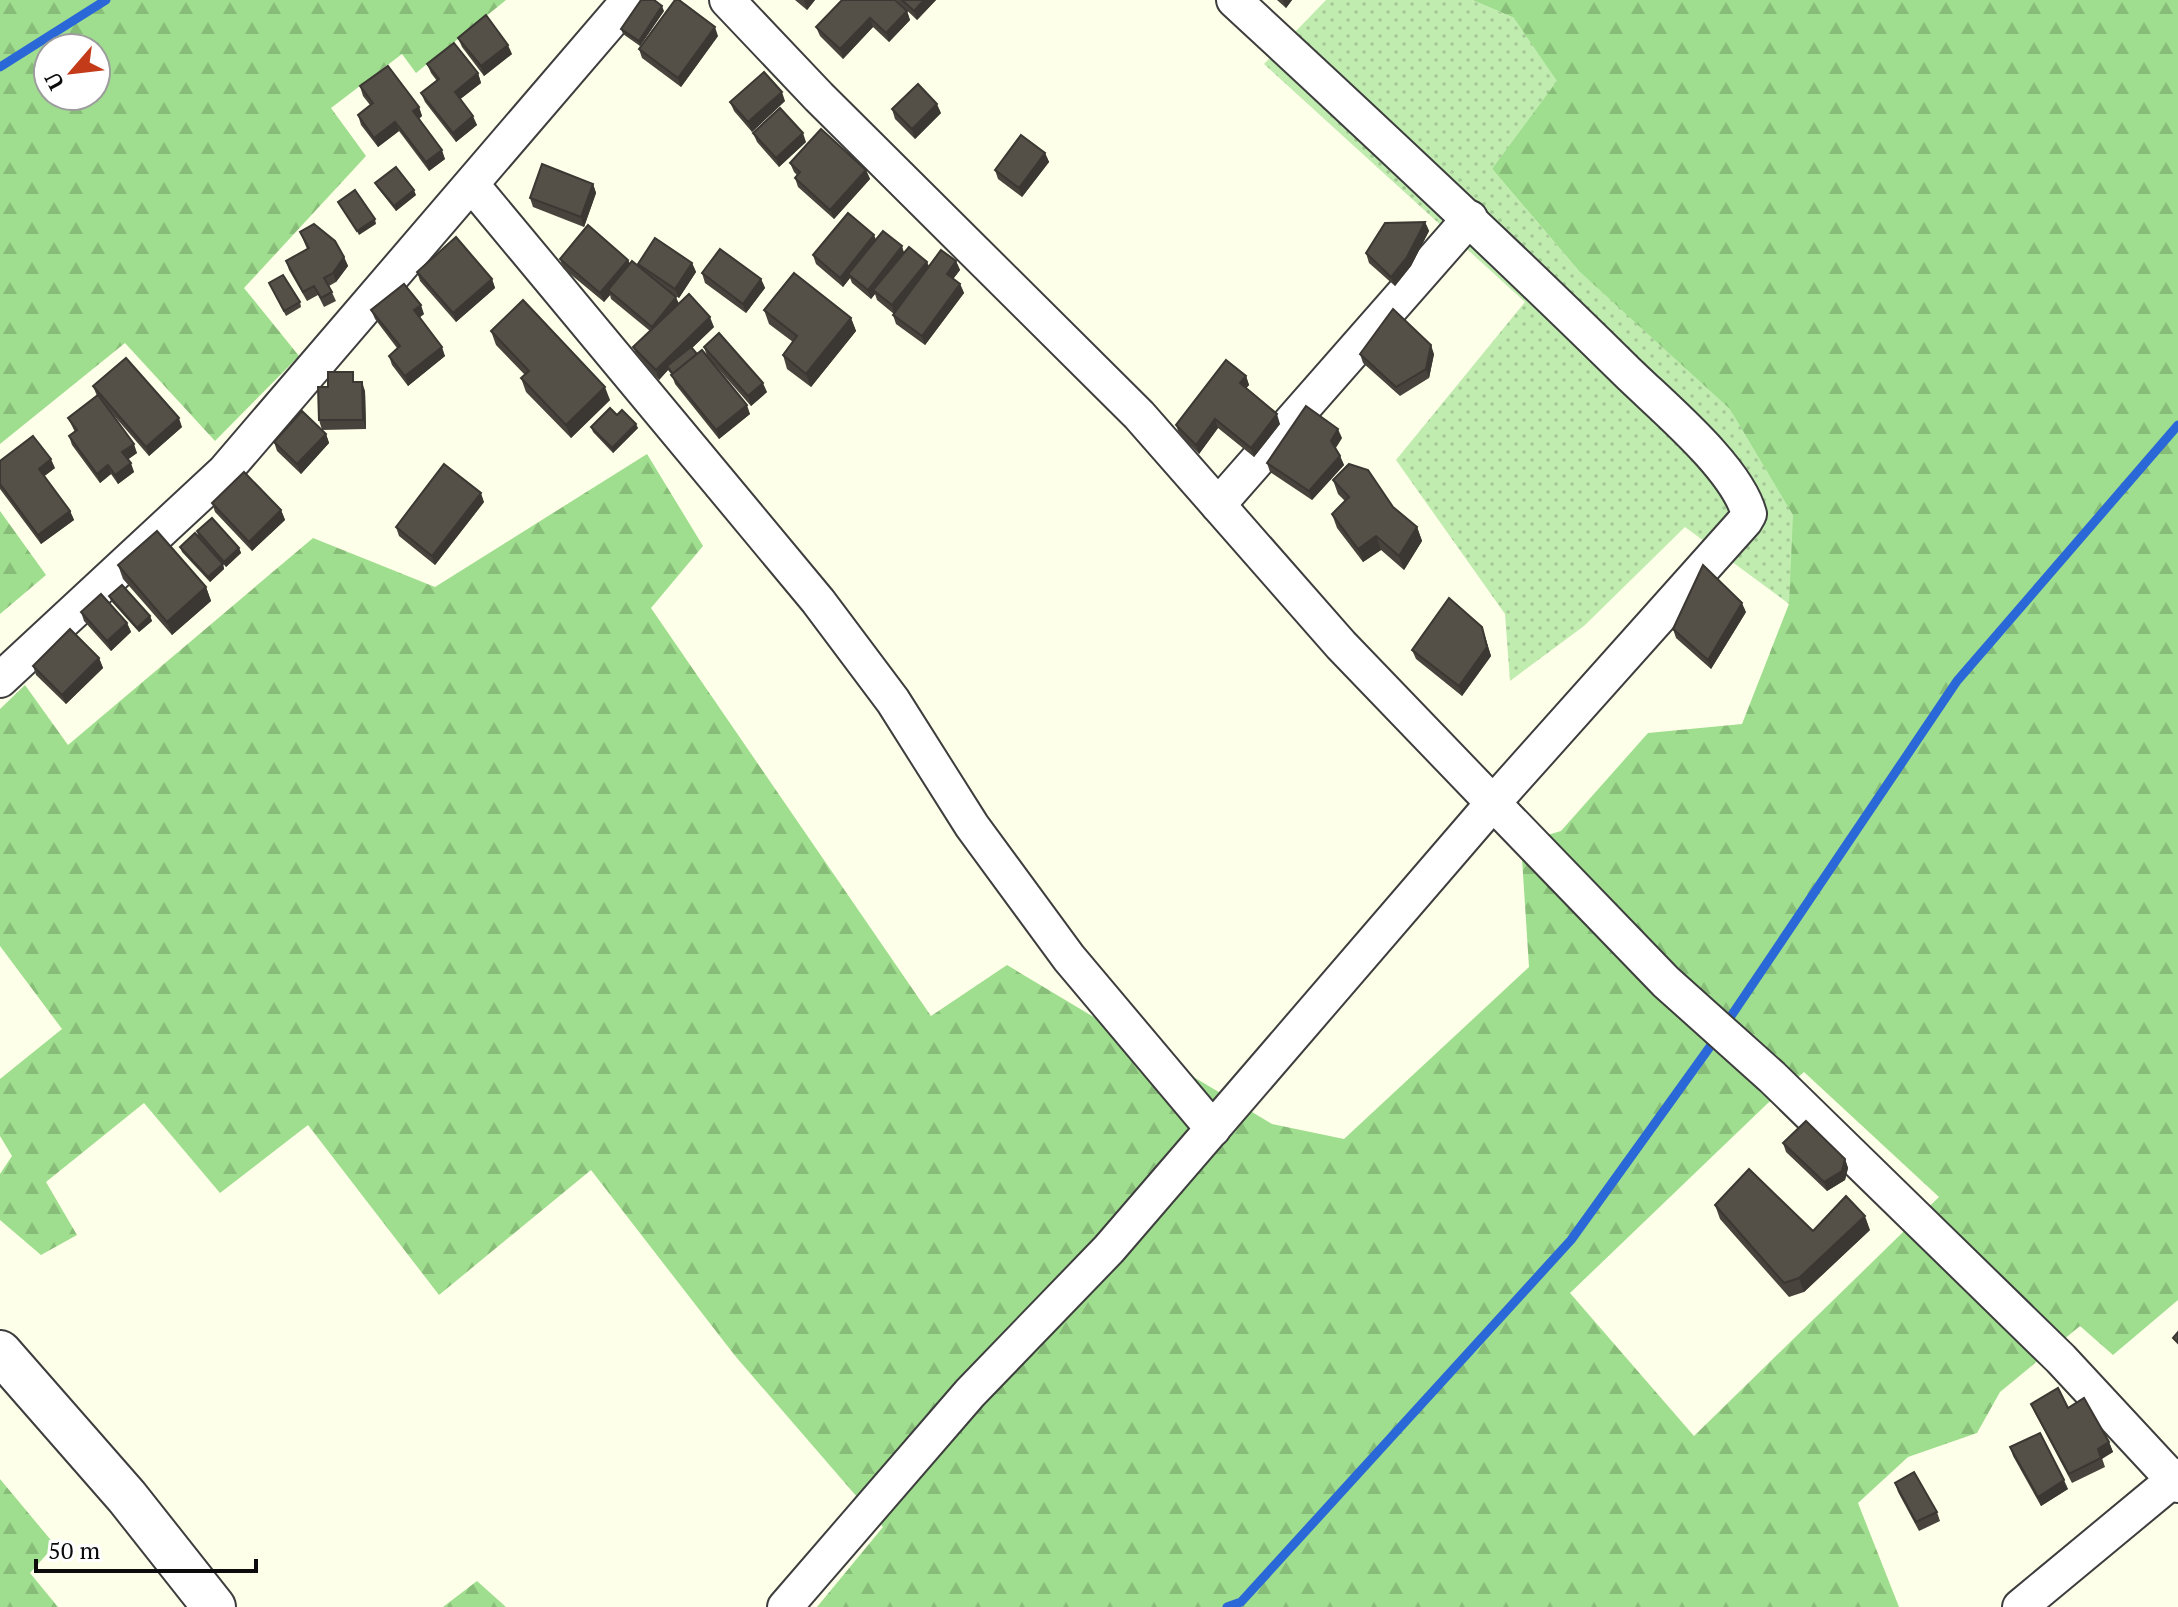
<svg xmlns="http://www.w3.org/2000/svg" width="2178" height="1607" font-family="'PT Serif',serif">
<defs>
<pattern id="forest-firs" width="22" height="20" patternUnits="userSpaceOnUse" patternTransform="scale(2)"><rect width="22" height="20" fill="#9fde8e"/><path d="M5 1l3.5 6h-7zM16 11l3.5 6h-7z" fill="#88bd79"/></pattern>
<pattern id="garden-dots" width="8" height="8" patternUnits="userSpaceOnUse" patternTransform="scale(2)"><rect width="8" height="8" fill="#c1ecb0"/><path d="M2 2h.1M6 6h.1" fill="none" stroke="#a4c996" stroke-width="1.8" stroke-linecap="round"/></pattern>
</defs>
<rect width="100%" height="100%" fill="#feffe9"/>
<g fill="url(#forest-firs)" fill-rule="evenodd">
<path d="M0 0H506L416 73 402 54 331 108 366 156 244 288 299 356 215 441 125 343 0 444ZM48 48H96V96H48Z"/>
<path d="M1472 0H2178V1300L2113 1355 2080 1326 2000 1392 1977 1433 1908 1457 1858 1503 1899 1607H817L883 1527 736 1357 591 1170 439 1295 308 1125 220 1193 144 1103 46 1182 77 1235 41 1255 0 1220V1174L12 1156 0 1136V1079L62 1029 0 946V709L25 685 68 745 313 538 435 587 647 454 703 546 651 608 931 1016 1007 965 1272 1124 1344 1139 1529 967 1521 843 1561 831 1648 733 1742 724 1789 604 1578 270 1492 169 1514 18ZM1804 1072 1939 1197 1694 1436 1570 1293 1768 1103Z"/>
<path d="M0 511 46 575 0 614Z"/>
<path d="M0 1479 55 1545 30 1573 58 1607H0Z"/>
<path d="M477 1581 506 1607H443Z"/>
</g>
<path fill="url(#garden-dots)" d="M1326 0H1472L1514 18 1557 81 1492 169 1578 270 1730 409 1793 515 1789 604 1685 527 1584 626 1510 681 1505 614 1396 460 1525 302 1264 64Z"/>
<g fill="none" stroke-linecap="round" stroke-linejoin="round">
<g stroke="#2b68d7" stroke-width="9">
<path d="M0 67 106 0"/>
<path d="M1725 1025 1957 681 2178 425"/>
<path d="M1227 1607 1241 1602 1571 1240 1717 1037"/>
</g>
<g stroke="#3e3e3e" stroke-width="38">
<g id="minor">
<path d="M727 0 819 97 1139 415 1341 645 1493 803 1109 1249 970 1393 785 1607"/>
<path d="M1234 0C1365 121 1496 243 1623 368 1659 404 1736 466 1749 514L1745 521 1493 803 1666 982 1772 1077 2061 1359 2178 1485"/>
<path d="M472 185 818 601 893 701 972 826 1069 958 1213 1129"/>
<path d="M1218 505 1470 218"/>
<path d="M0 680 224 472 629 0"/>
<path d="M2020 1607 2178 1476"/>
</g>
</g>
<g stroke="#3e3e3e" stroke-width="46">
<path id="tertiary" d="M0 1352 127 1497 214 1607"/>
</g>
<use href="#minor" stroke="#fff" stroke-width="34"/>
<use href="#tertiary" stroke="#fff" stroke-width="42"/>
</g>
<g fill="#48443d">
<path d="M795 0H815L807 10Z"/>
<path d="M896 0H936L917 20Z"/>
<path d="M1277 0H1292L1286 8Z"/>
<path d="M664 11 640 46 623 34 621 29Z"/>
<path d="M907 11 910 20 889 42 873 27 843 59 820 36 816 27Z"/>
<path d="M718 36 681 87 642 58 639 49Z"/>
<path d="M458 38 512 54 484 76 462 47Z"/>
<path d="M427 64 478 73 481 83 460 99 477 125 456 142 425 102 421 93 437 81 431 73Z"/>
<path d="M360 86 419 107 422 116 419 119 445 159 429 171 399 131 378 147 361 125 358 115 370 105 363 96Z"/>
<path d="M785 101 752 132 734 111 730 102Z"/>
<path d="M892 109 941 113 915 139 895 119Z"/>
<path d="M753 133 806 142 779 167 757 142Z"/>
<path d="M1045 153 1049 162 1022 197 998 179 995 170Z"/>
<path d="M790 163 866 170 870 179 834 219 798 187 795 178 797 175 794 172Z"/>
<path d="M375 183 416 195 396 211 377 187Z"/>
<path d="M593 184 596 193 584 227 533 207 530 198Z"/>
<path d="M1425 222 1429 231 1411 266 1395 286 1369 263 1366 253Z"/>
<path d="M300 232 344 257 348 266 336 282 329 286 336 301 324 307 318 295 307 301 289 270 286 261 307 249Z"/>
<path d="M876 239 927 262 929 266 956 261 960 270 953 279 960 284 964 293 925 345 896 324 893 315 894 314 877 300 875 294 871 299 852 283 850 278 843 287 816 264 813 255Z"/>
<path d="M560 259 628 260 630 264 638 266V264L692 263 696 272 679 298 674 295 679 304 714 327 692 348 697 354 707 356 704 347 767 392 751 406 708 357 750 414 719 439 675 384 672 375 668 370 659 380 637 356 633 347 650 331 611 299 610 295 604 302 563 268Z"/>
<path d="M417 272 492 279 495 288 456 322 420 281Z"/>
<path d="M702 273 761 279 765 288 746 313 705 283Z"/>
<path d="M269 283 300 302 301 307 286 316Z"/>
<path d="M371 310 424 314 419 318 445 356 408 386 392 365 389 356 397 348 375 319Z"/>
<path d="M764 310 851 318 856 331 811 387 787 369 783 355 793 342 769 324Z"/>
<path d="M491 331 610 400 571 438 526 392 521 378 525 375 496 345Z"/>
<path d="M1360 354H1434L1429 378 1400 396 1363 363Z"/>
<path d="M1246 376 1249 385 1246 388 1280 424 1254 457 1218 428 1199 454 1179 434 1176 425Z"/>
<path d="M356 382 365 391 366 429 322 430 319 420 328 387Z"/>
<path d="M93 386 182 427 149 456 110 411 137 453 128 459 134 472 118 484 111 474 100 483 72 445 69 436 75 432 68 418 97 396Z"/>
<path d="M617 415 638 428 613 453 593 432 591 427Z"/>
<path d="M326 434 329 443 301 474 277 451 274 442Z"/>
<path d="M1342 438 1335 448 1340 456 1344 465 1312 500 1270 472 1267 463Z"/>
<path d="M0 461 55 468 44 476 70 511 74 520 41 544 0 489Z"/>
<path d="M1333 480 1393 507 1417 527 1422 541 1404 570 1381 550 1363 562 1337 528 1332 514 1345 501 1338 494Z"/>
<path d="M484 502 435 565 399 536 396 527Z"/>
<path d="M212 503 281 510 285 520 252 551 215 512Z"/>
<path d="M197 531 239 548 241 553 226 567 198 536Z"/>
<path d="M180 547 223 564 224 569 210 582 182 552Z"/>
<path d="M118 565 206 587 211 601 172 635 123 579Z"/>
<path d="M109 596 150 616 152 621 139 632 111 601Z"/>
<path d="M81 612 127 623 131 632 111 651 84 621Z"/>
<path d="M1746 612 1711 669 1676 638 1673 629Z"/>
<path d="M1482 627 1491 656 1462 696 1416 659 1412 650Z"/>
<path d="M99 658 103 668 66 704 36 675 33 666Z"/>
<path d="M1783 1143 1845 1159 1848 1168 1845 1180 1827 1191 1786 1152Z"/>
<path d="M1715 1205 1813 1231 1870 1230 1804 1292 1789 1297 1720 1219Z"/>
<path d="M2031 1404 2068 1408 2109 1442 2113 1452 2102 1458 2105 1467 2072 1483 2035 1413Z"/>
<path d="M2010 1447 2068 1489 2041 1506 2013 1456Z"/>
<path d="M1895 1483 1937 1512 1940 1521 1919 1531 1898 1492Z"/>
</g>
<g fill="#3b3732">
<path d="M804 0H815L807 10Z"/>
<path d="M924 0H936L917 20 914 11Z"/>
<path d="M1283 0H1292L1286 8Z"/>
<path d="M662 6 664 11 640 46 639 41Z"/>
<path d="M907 11 910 20 889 42 886 33Z"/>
<path d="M870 18 873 27 843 59 840 49Z"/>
<path d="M715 27 718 36 681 87 678 78Z"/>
<path d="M508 45 512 54 484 76 481 66Z"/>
<path d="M478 73 481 83 458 101 455 92Z"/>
<path d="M782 92 785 101 752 132 748 122Z"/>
<path d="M937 104 941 113 915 139 912 129Z"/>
<path d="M419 107 422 116 416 120 413 111Z"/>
<path d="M473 116 477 125 456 142 453 133Z"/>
<path d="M395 122 399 131 378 147 374 138Z"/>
<path d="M803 133 806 142 779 167 776 158Z"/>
<path d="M442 150 445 159 429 171 426 162Z"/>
<path d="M1045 153 1049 162 1022 197 1019 188Z"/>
<path d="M866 170 870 179 834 219 830 210Z"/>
<path d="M593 184 596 193 584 227 581 217Z"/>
<path d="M414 190 416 195 396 211 394 206Z"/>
<path d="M375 219 376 224 359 235 357 231Z"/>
<path d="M1425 222 1429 231 1411 266 1395 286 1391 277Z"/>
<path d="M874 235 878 244 848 274 850 278 843 287 840 278Z"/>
<path d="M902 246 905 256 873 290 875 294 871 299 868 290Z"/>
<path d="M344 257 348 266 336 282 333 273Z"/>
<path d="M628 260 632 269 608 290 610 295 604 302 600 293Z"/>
<path d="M956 261 960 270 950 283 947 274Z"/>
<path d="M927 262 930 272 895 315 892 305Z"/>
<path d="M692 263 696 272 679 298 675 289Z"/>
<path d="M492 279 495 288 456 322 453 313Z"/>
<path d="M761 279 765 288 746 313 743 304Z"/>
<path d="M960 284 964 293 925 345 922 336Z"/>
<path d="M676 297 680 306 655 336 652 327Z"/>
<path d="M421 305 424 314 417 319 414 310Z"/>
<path d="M710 317 714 327 670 369 667 366 668 370 659 380 656 370Z"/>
<path d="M851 318 856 331 811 387 806 374Z"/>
<path d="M1431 345 1434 354 1429 378 1426 369Z"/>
<path d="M442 347 445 356 408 386 405 376Z"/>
<path d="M1246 376 1249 385 1243 392 1240 383Z"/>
<path d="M362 382 365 391 366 429 363 420Z"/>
<path d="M763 383 767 392 751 406 748 396Z"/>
<path d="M605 387 610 400 571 438 566 425Z"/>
<path d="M747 405 750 414 719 439 716 430Z"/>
<path d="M1277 414 1280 424 1254 457 1251 448Z"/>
<path d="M179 418 182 427 149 456 146 447Z"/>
<path d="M1215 419 1218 428 1199 454 1196 445Z"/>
<path d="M636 424 638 428 613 453 612 448Z"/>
<path d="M1338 429 1342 438 1334 451 1331 441Z"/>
<path d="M326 434 329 443 301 474 297 464Z"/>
<path d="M134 444 137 453 126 461 122 452Z"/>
<path d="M1340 456 1344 465 1312 500 1309 491Z"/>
<path d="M51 459 55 468 42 478 39 469Z"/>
<path d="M131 463 134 472 118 484 115 475Z"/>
<path d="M108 465 111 474 100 483 97 474Z"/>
<path d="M481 493 484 502 435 565 432 556Z"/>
<path d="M281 510 285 520 252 551 249 542Z"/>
<path d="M70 511 74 520 41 544 38 535Z"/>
<path d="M1417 527 1422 541 1404 570 1399 556Z"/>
<path d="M1376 536 1381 550 1363 562 1358 549Z"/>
<path d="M239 548 241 553 226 567 224 562Z"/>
<path d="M223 564 224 569 210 582 208 577Z"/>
<path d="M206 587 211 601 172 635 167 622Z"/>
<path d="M1742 603 1746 612 1711 669 1708 660Z"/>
<path d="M150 616 152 621 139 632 137 628Z"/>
<path d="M127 623 131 632 111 651 107 641Z"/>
<path d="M1482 627 1491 656 1462 696 1459 686Z"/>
<path d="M99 658 103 668 66 704 62 695Z"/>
<path d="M1845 1159 1848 1168 1845 1180 1827 1191 1824 1182Z"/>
<path d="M1865 1216 1870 1230 1804 1292 1799 1278Z"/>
<path d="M2109 1442 2113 1452 2102 1459 2098 1449Z"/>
<path d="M2064 1480 2068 1489 2041 1506 2038 1497Z"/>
</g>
<g fill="#544f47" stroke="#3b3732" stroke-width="2">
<path d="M641 0H654L662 6 639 41 621 29Z"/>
<path d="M675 0H679L715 27 678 78 639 49Z"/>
<path d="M842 0H895L907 11 886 33 870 18 840 49 816 27Z"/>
<path d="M902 0H924L914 11Z"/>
<path d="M486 15 508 45 481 66 458 38Z"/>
<path d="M454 43 478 73 455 92 473 116 453 133 421 93 439 79 427 64Z"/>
<path d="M388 66 419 107 413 111 442 150 426 162 395 122 374 138 358 115 373 103 360 86Z"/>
<path d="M764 72 782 92 748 122 730 102Z"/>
<path d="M918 84 937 104 912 129 892 109Z"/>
<path d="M780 108 803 133 776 158 753 133Z"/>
<path d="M821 129 866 170 830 210 795 178 800 172 790 163Z"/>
<path d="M1021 135 1045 153 1019 188 995 170Z"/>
<path d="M542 164 593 184 581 217 530 198Z"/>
<path d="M396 167 414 190 394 206 375 183Z"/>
<path d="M355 190 375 219 357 231 338 202Z"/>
<path d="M848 213 874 235 840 278 813 255Z"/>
<path d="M1425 222 1407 257 1391 277 1366 253 1385 223Z"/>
<path d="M314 224 335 241 344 257 333 273 324 278 332 292 321 298 314 286 303 292 286 261 309 248 300 232Z"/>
<path d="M588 225 628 260 600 293 560 259Z"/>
<path d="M883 231 902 246 868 290 848 274Z"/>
<path d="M456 237 492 279 453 313 417 272Z"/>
<path d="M655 238 692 263 675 289 638 264Z"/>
<path d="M909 247 927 262 892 305 873 290Z"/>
<path d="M720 249 761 279 743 304 702 273Z"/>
<path d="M941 250 956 261 947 274 960 284 922 336 893 315Z"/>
<path d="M632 261 676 297 652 327 608 290Z"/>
<path d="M794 273 851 318 806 374 783 355 797 336 764 310Z"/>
<path d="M283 275 300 302 284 311 269 283Z"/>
<path d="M404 284 421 305 414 310 442 347 405 376 389 356 400 346 371 310Z"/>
<path d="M689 294 710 317 656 370 633 347Z"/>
<path d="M523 300 605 387 566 425 521 378 529 371 491 331Z"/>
<path d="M1393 309 1431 345 1426 369 1396 387 1360 354Z"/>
<path d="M719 333 763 383 748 396 704 347Z"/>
<path d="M691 347 697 354 673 374 667 366Z"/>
<path d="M702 350 747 405 716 430 671 375Z"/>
<path d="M126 358 179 418 146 447 93 386Z"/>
<path d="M1226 360 1246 376 1240 383 1277 414 1251 448 1215 419 1196 445 1176 425Z"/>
<path d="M328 372H353V382H362L363 420H319L318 387H328Z"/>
<path d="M98 395 134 444 122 452 131 463 115 475 108 465 97 474 69 436 77 430 68 418Z"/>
<path d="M1306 406 1338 429 1331 441 1340 456 1309 491 1267 463Z"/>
<path d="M610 408 617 415 622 410 636 424 612 448 591 427Z"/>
<path d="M302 411 326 434 297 464 274 442Z"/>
<path d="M33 436 51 459 39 469 70 511 38 535 0 484V461Z"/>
<path d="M444 464 481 493 432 556 396 527Z"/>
<path d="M1349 464 1368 470 1393 507 1417 527 1399 556 1376 536 1358 549 1332 514 1349 497 1333 480Z"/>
<path d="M244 472 281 510 249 542 212 503Z"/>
<path d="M212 518 239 548 224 562 197 531Z"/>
<path d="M157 531 206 587 167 622 118 565Z"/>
<path d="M195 533 223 564 208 577 180 547Z"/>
<path d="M1703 565 1742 603 1708 660 1673 629Z"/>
<path d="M122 585 150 616 137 628 109 596Z"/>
<path d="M101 594 127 623 107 641 81 612Z"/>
<path d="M1449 598 1482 627 1487 647 1459 686 1412 650Z"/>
<path d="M70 629 99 658 62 695 33 666Z"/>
<path d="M1806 1121 1845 1159 1842 1171 1824 1182 1783 1143Z"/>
<path d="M1749 1169 1813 1231 1846 1196 1865 1216 1799 1278 1784 1283 1715 1205Z"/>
<path d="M2178 1332V1343L2173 1338Z"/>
<path d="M2058 1388 2068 1408 2084 1398 2109 1442 2098 1449 2101 1458 2069 1474 2031 1404Z"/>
<path d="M2040 1433 2064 1480 2038 1497 2010 1447Z"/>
<path d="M1914 1472 1937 1512 1916 1522 1895 1483Z"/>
</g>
<g transform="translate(72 72) rotate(242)"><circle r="38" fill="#ffffff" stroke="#9d9d9d" stroke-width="2"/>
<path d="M0-6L14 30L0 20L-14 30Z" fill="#c43b1a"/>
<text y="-12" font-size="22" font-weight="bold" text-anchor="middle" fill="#0b0b0b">U</text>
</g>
<path d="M36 1559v12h220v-12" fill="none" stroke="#0b0b0b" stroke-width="4"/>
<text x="48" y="1559" font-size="24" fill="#0b0b0b" stroke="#ffffff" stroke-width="6" paint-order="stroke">50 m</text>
</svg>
